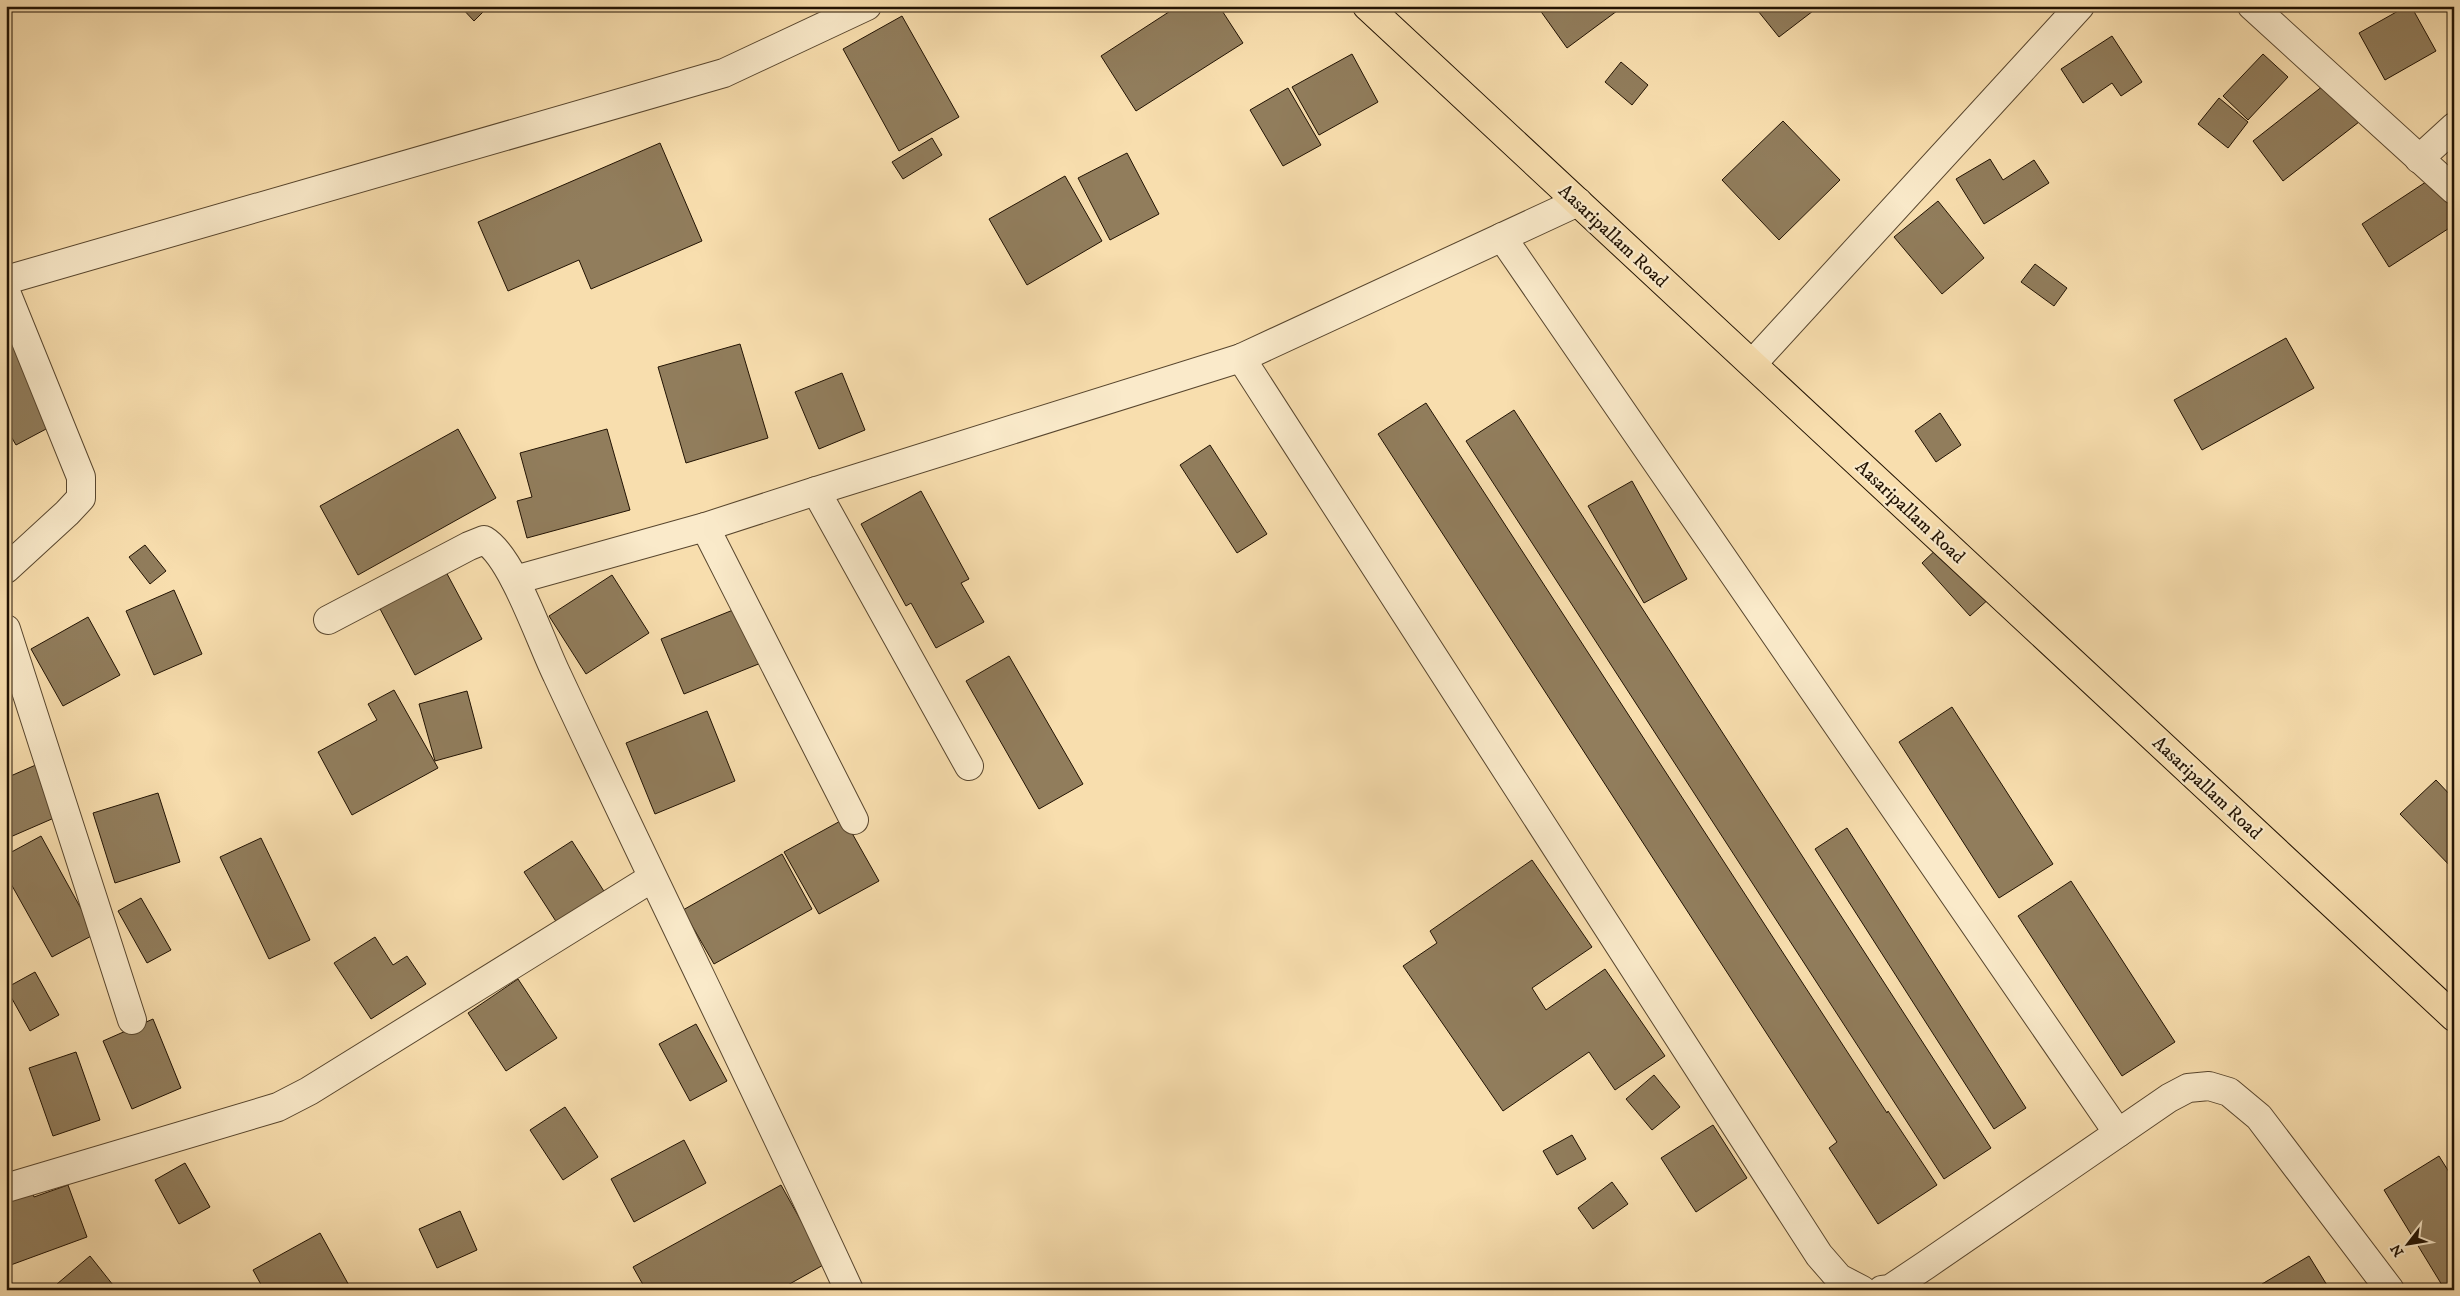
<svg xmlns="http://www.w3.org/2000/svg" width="2460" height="1296" font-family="'IM FELL DW Pica',serif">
<rect width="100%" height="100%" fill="#f8deae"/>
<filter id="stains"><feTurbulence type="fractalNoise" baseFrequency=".004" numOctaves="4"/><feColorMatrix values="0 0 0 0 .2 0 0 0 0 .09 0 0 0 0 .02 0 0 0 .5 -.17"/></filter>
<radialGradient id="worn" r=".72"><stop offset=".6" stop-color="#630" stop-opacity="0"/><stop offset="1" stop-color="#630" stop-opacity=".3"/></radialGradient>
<g fill="#917d5c" stroke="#221303">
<path d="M460 6H489L474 21Z"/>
<path d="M1178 6H1219L1243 43 1136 111 1101 56Z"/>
<path d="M1537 6H1620L1621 8 1567 48Z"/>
<path d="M1754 6H1809L1813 11 1779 37Z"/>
<path d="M2407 6H2411L2436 51 2385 80 2359 33Z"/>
<path d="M902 16 959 117 899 151 843 49Z"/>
<path d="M2112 36 2142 82 2121 96 2112 83 2083 103 2061 69Z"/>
<path d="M1352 54 1378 102 1319 135 1292 87Z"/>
<path d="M2263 54 2288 77 2248 120 2223 96Z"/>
<path d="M1621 62 1648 85 1632 105 1605 82Z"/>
<path d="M2328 82 2359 122 2283 181 2253 141Z"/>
<path d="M1288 88 1321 145 1283 166 1250 110Z"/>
<path d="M2219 98 2248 122 2228 148 2198 124Z"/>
<path d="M1783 121 1840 180 1779 240 1722 180Z"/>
<path d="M932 138 942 155 903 179 892 162Z"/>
<path d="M660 143 702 241 591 289 579 260 508 291 478 222Z"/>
<path d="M1127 153 1159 214 1110 240 1078 178Z"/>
<path d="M1990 159 2003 180 2034 160 2049 183 1984 224 1956 179Z"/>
<path d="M1065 176 1102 241 1027 285 989 219Z"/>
<path d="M2435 176 2454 204V225L2389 267 2362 224Z"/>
<path d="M1938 201 1984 258 1942 294 1894 237Z"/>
<path d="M2035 264 2067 288 2054 306 2021 282Z"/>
<path d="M18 336 63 420 16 445 6 428V342Z"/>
<path d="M2286 338 2314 388 2202 450 2174 400Z"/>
<path d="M740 344 768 438 686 463 658 367Z"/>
<path d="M842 373 865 430 819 449 795 392Z"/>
<path d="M1426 403 1887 1113 1888 1111 1937 1185 1878 1224 1829 1148 1837 1142 1378 434Z"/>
<path d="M1514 410 1991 1148 1944 1179 1466 441Z"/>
<path d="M1940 413 1961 445 1936 462 1915 431Z"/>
<path d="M458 429 496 498 358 575 320 506Z"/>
<path d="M607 429 630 510 527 538 517 501 532 497 520 453Z"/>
<path d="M1210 445 1267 534 1237 553 1180 465Z"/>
<path d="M1632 481 1687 579 1644 603 1588 506Z"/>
<path d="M921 491 969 579 961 583 984 622 936 648 911 603 906 606 861 524Z"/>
<path d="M1942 544 1991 597 1970 616 1922 563Z"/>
<path d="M145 545 166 571 150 584 129 557Z"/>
<path d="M445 570 482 639 415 675 378 605Z"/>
<path d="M612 575 649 633 586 674 549 616Z"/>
<path d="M174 590 202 654 154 675 126 611Z"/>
<path d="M738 608 761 663 684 694 661 639Z"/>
<path d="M88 617 120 675 63 706 31 649Z"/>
<path d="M1009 656 1083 784 1039 809 966 681Z"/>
<path d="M6 660 18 686 6 691Z"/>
<path d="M394 690 438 768 352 815 318 752 377 720 368 704Z"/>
<path d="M467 691 482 748 435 761 419 704Z"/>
<path d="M1952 707 2053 864 1999 898 1899 742Z"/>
<path d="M707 711 735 781 655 814 626 743Z"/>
<path d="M38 764 61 815 8 838 6 778Z"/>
<path d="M2436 780 2454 799V870L2400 814Z"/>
<path d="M158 793 180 862 115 883 93 813Z"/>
<path d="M844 819 879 881 819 914 784 852Z"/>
<path d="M1847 828 2026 1108 1994 1129 1815 849Z"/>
<path d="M41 836 95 934 52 957 6 875V855Z"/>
<path d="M261 838 310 940 269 959 220 857Z"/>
<path d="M572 841 607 896 559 926 524 872Z"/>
<path d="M782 854 812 909 714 964 683 910Z"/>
<path d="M1532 860 1592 947 1532 988 1546 1010 1605 969 1665 1056 1615 1090 1589 1052 1503 1111 1403 966 1437 943 1430 931Z"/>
<path d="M2071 881 2175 1042 2122 1076 2018 916Z"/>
<path d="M141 898 171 950 147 963 118 911Z"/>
<path d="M375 937 393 965 407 956 426 984 371 1019 334 963Z"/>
<path d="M35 972 59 1015 30 1031 6 988Z"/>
<path d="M518 979 557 1038 506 1071 468 1013Z"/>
<path d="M153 1019 181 1088 132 1109 103 1041Z"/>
<path d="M696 1024 727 1081 690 1101 659 1044Z"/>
<path d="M76 1052 100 1120 53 1136 29 1068Z"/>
<path d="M1654 1075 1680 1107 1652 1130 1626 1099Z"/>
<path d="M565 1107 598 1157 563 1180 530 1130Z"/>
<path d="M1713 1125 1747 1178 1696 1212 1661 1158Z"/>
<path d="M1572 1135 1586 1159 1557 1175 1543 1151Z"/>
<path d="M684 1140 706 1183 634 1222 611 1179Z"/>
<path d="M2439 1156 2454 1180V1290H2445L2384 1190Z"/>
<path d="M185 1163 210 1207 179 1224 155 1180Z"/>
<path d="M1612 1182 1628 1204 1593 1229 1578 1208Z"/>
<path d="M30 1185 34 1197 68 1185 87 1237 8 1266 6 1193Z"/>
<path d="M781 1185 825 1264 779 1290H646L633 1267Z"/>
<path d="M460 1211 477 1250 437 1268 419 1229Z"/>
<path d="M320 1233 351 1289 264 1290 253 1270Z"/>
<path d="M90 1256 117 1290H61L57 1284Z"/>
<path d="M2309 1256 2330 1290H2265L2262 1284Z"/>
</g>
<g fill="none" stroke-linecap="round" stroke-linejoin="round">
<g stroke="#58462e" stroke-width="30">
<g id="minor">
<path d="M2252 6 2454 190"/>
<path d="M2419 159 2454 127"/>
<path d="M1502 237 2118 1133"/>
<path d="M6 280 724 73 867 6"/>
<path d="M6 292 81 477V498L67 513 6 569"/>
<path d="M1241 358 1819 1255 1839 1278 1862 1290"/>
<path d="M1753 363 2080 6"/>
<path d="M705 527 816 491"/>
<path d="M515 580 705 527 854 820"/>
<path d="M328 620 469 546 484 540C513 557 541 643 557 675 653 881 754 1084 849 1290"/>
<path d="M6 629 132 1020"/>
<path d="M969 766 816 491 1241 358 1578 202"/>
<path d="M6 1188 278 1107 309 1091 652 878"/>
<path d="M1882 1290 1890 1289 1926 1265 2169 1098 2188 1088 2209 1086 2229 1092 2259 1117 2390 1290"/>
</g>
</g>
<g stroke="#221303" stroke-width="30">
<path id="major" d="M1367 6 2454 1017"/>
</g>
<use href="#minor" stroke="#faeaca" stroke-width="28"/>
<use href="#major" stroke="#f8deae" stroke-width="28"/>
</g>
<g text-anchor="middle" stroke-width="4.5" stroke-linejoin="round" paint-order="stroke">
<g font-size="19" fill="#221303" stroke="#faeaca">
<text transform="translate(1614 235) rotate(43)" y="7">Aasaripallam Road</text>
<text transform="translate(1911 511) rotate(43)" y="7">Aasaripallam Road</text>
<text transform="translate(2208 787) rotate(43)" y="7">Aasaripallam Road</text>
</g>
</g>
<rect width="2460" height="1296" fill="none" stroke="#f8deae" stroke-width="25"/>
<rect x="8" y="8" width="2445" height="1281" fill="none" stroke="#221303" stroke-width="2.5"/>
<rect x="12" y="12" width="2435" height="1271" fill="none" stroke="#221303"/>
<g transform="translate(2408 1244) rotate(239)" stroke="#faeaca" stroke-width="4" paint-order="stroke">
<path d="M0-4L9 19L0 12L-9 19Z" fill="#221303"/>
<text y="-8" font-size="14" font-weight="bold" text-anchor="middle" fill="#221303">N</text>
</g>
<rect width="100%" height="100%" filter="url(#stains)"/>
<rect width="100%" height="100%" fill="url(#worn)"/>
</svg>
